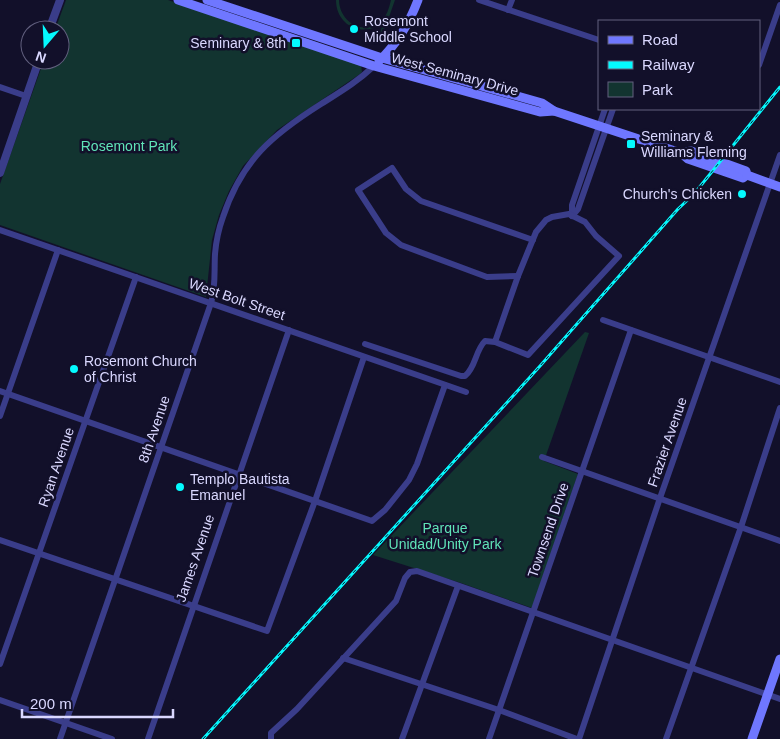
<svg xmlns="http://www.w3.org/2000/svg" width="780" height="739" font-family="Helvetica,sans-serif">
<rect width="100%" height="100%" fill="#12102a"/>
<g fill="#123430">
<path d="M66 0H168L361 65 362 72 360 74 277 130 243 166 229 191 219 215 212 240 206 297 0 225V184L44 60H60V30H55Z"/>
<path d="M336 0H339C339 21 363 37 381 21 387 16 389 8 391 0H395L383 34 380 33 383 23C363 38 336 26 336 0Z"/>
<path d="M585 332 589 333 544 461 578 474 532 608 461 583 373 555Z"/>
</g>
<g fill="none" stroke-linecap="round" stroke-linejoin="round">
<g stroke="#3a3d8a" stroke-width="6">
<path d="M479 0 599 40"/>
<path d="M508 10 512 0"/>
<path d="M759 65 780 5"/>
<path d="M0 87 26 96"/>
<path d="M572 216 578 209 613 109"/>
<path d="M572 216V205L605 109"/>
<path d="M0 230 466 392"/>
<path d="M518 276 487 277 401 245 386 233 358 190 392 168 406 189 421 201 533 240"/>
<path d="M603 320 780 382"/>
<path d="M365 344 461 376H465C476 367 475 351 485 341L495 342 528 355 619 256 596 236 585 222 569 214 552 217 546 220 536 232 518 276 495 342"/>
<path d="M0 391 372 521 385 510 409 480 417 464 445 385"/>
<path d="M0 416 58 250"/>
<path d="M542 457 780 541"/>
<path d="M0 540 267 631 315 501 364 357"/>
<path d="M343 658 499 710 577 739"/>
<path d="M0 664 136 277"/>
<path d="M0 700 112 739"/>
<path d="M60 739 211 303C216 287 214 271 215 254 216 242 219 228 223 217 242 160 272 135 321 104 340 92 357 82 374 66"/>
<path d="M148 739 289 330"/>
<path d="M271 739V733L297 709 396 601 405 578 410 572 417 571 780 699"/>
<path d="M402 739 458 586"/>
<path d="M489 739 631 330"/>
<path d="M579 739 660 498 780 155"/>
<path d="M666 739 741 527 780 408"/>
</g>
<g stroke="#3a3d8a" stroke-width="8">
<path d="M49 30 60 0"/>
<path d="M0 173 39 60"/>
</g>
<g stroke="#6f77ff" stroke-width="9">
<path d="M178 0 374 66 540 112 554 111"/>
<path d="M207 0 382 58 542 103 554 111 681 153 688 159 743 178 747 175"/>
<path d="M379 61C398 43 409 24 418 0"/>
<path d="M681 153 691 151 746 171 747 175 780 187"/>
<path d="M752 739 780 659"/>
</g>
<g stroke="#04faff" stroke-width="3">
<path id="rail" d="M203 739 540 366 678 209 694 194 780 87"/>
</g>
<use href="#rail" stroke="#12102a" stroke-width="1" stroke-dasharray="4" stroke-linecap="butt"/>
</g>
<g fill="#04faff" stroke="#12102a" stroke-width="2">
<circle cx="354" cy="29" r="5"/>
<rect x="291" y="38" width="10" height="10" rx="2.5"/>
<rect x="626" y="139" width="10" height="10" rx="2.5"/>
<circle cx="742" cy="194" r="5"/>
<circle cx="74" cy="369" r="5"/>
<circle cx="180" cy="487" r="5"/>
</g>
<g text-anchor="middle" stroke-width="5" stroke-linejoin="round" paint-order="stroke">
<g font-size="14" fill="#dad8ff" stroke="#12102a" text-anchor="start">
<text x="364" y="26">Rosemont<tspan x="364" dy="16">Middle School</tspan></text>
<text x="286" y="48" text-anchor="end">Seminary &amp; 8th</text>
<text x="641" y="141">Seminary &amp;<tspan x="641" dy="16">Williams Fleming</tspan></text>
<text x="732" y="199" text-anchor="end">Church's Chicken</text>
<text x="84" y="366">Rosemont Church<tspan x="84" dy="16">of Christ</tspan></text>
<text x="190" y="484">Templo Bautista<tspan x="190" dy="16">Emanuel</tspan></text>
</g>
<g font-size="14" fill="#dad8ff" stroke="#12102a">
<text transform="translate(455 74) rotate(15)" y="5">West Seminary Drive</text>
<text transform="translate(237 299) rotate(19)" y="5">West Bolt Street</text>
<text transform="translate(154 429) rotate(-71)" y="5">8th Avenue</text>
<text transform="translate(667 442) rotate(-71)" y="5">Frazier Avenue</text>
<text transform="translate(56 467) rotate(-71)" y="5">Ryan Avenue</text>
<text transform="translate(548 530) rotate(-71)" y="5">Townsend Drive</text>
<text transform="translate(195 558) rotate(-71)" y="5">James Avenue</text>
</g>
<g font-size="14" fill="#60e4b8" stroke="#12102a">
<text x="129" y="151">Rosemont Park</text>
<text x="445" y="533">Parque<tspan x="445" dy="16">Unidad/Unity Park</tspan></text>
</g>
</g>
<rect x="598" y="20" width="162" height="90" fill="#12102a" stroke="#62607f"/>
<rect x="608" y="36" width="25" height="8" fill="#6f77ff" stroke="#62607f"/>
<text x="642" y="45" font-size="15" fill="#dad8ff">Road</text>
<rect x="608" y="61" width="25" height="8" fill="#04faff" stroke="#62607f"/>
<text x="642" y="70" font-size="15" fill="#dad8ff">Railway</text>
<rect x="608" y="82" width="25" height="15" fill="#123430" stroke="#62607f"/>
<text x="642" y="95" font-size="15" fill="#dad8ff">Park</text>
<g transform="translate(45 45) rotate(199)"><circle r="24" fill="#12102a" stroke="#62607f"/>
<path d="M0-4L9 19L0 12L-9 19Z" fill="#04faff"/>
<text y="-8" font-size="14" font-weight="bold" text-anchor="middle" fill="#dad8ff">N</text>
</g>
<path d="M22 709v8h151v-8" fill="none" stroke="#dad8ff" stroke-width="2.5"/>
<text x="30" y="709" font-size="15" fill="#dad8ff" stroke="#12102a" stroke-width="4" paint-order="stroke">200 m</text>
</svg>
